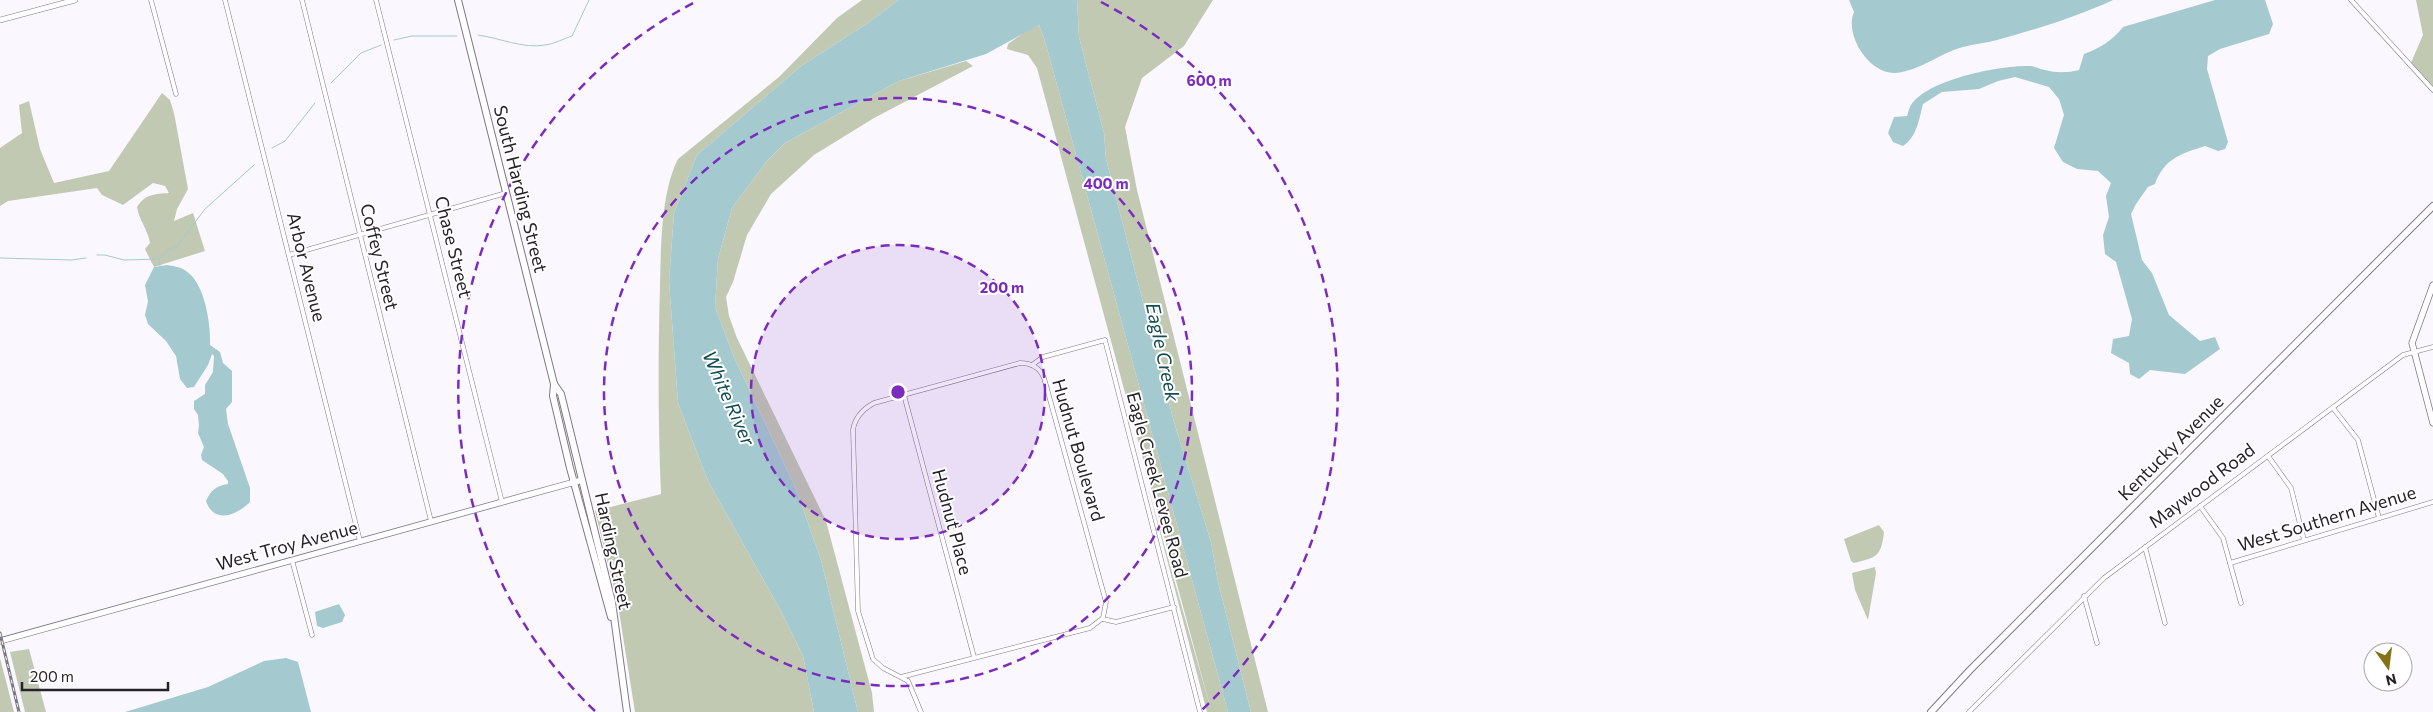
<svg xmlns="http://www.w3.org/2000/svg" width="2433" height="712" font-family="Commissioner,sans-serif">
<rect width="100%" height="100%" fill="#faf7fe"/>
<g fill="#c2c9b3">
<path d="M862 0H898L868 23 801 66 697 155 674 213 669 281 678 403 708 481 782 613 803 656 814 712H635L618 605 595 511 661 494C658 424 658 355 660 285 661 247 661 192 678 159L779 77 837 18Z"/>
<path d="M1077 0H1213L1184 46 1142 78 1125 127 1137 190 1268 712H1251L1249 704 1218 582 1211 542 1174 422 1106 159 1104 133 1079 37Z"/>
<path d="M2416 0H2433V90L2410 65 2423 35Z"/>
<path d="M1039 25 1045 41 1228 712H1207L1148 487 1211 710 1037 68 1028 55 1007 49 1008 44 1029 29Z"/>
<path d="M966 61 973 66 874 118 814 155 771 194 747 235 733 282 726 297 729 316 737 338 826 521 872 693 874 712H858L821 560 796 489 734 357 715 307 718 259 732 208 766 162 785 143 899 81Z"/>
<path d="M162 93 170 100 174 113 188 189 177 209 174 221 193 213 205 251 154 267 145 249 150 243C148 230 139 220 137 207 145 194 155 194 169 193L165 186 153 183 123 205 102 195 97 188 8 201 0 206V148L22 133 19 105 29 101 40 149 54 183 109 171Z"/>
<path d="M1879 525 1884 532C1881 557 1877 557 1854 563L1851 561 1844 539Z"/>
<path d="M1875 567 1876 573 1868 620 1855 590 1852 573Z"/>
<path d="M29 649 46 712H25L10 652Z"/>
<path d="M0 658 14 712H0Z"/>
</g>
<g fill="#a4cacf">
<path d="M898 0H1077L1079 37 1104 133 1106 159 1174 422 1211 542 1218 582 1251 712H1228L1045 41 1039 25 986 54 899 81 785 143 766 162 732 208 718 259 715 307 734 357 796 489 821 560 858 712H814L803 656 782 613 708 481 678 403 669 281 674 213 697 155 801 66 868 23Z"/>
<path d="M1849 0H2113C2076 17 2037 29 1997 40 1986 43 1974 44 1963 47 1940 53 1920 71 1895 73 1869 74 1844 35 1854 12Z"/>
<path d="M2215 0H2265L2273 24 2269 34 2220 49 2208 56 2207 69 2228 142 2225 149 2218 151 2205 146C2180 154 2164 159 2155 184L2148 187 2136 204 2131 214 2142 260 2152 273 2169 315 2200 341 2215 337 2220 349 2185 374 2150 370 2139 379 2130 374 2129 363 2111 353 2113 339 2129 336 2132 319 2116 262 2105 254 2103 235 2109 217 2106 196 2111 183 2098 171 2077 169 2063 162 2054 148 2064 115 2059 99 2049 87 2015 77 1998 81 1979 89 1942 92 1923 104C1919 119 1917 137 1903 146L1893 142 1888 133 1894 117 1907 116C1908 113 1909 108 1911 105 1928 79 2001 65 2030 66 2035 66 2039 69 2045 70 2056 73 2067 73 2079 70L2084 54C2100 48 2112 41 2123 27Z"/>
<path d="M167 265C173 266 181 267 186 271 205 283 211 325 210 345L220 352 223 363 232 371V402L226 409 228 424 250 488V502C236 516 214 524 206 501 211 490 216 486 228 484V481L223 474 202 460 201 455 204 447 198 433 199 426 198 415 194 409V401L205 394V385L213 372 214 356 212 354 208 365 194 387 187 388 180 379 176 356 166 341 148 324 145 315 148 301 145 285 154 267Z"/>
<path d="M339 604 345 615 342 622 323 628 317 626 315 612Z"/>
<path d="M286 658 298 662 311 712H125L208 687 264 661Z"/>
</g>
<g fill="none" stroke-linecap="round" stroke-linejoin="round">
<g stroke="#a4cacf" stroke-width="1">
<path d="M478 35C500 38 523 49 545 45 554 44 563 39 572 36L589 0"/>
<path d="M394 40 412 36H457"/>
<path d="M331 83 361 53 381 45"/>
<path d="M272 148 285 141 315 103"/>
<path d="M97 255H105L124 260 159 259 169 249 178 245 205 209 254 165"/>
<path d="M0 258 71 260 86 258"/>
<path d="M159 259 160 266"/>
</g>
<g stroke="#7f7888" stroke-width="5">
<g id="minor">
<path d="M151 0 176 94"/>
<path d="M225 0 360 541"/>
<path d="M302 0 431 521"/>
<path d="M376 0 502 502"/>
<path d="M2351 0 2433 90"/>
<path d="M289 255 506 193"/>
<path d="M1032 365 1043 357 1105 340 1200 712"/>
<path d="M904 395 974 657"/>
<path d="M2333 408 2358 440 2379 518"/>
<path d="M2268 456 2291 488 2304 540"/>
<path d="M2200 506 2223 538 2241 603"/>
<path d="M2145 547 2165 623"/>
<path d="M292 560 312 635"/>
<path d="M2230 563 2433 502"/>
<path d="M2084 596 2097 643"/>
<path d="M1103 619 1116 622 1174 607"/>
<path d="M901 677 1090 628 1103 618 1106 602 1044 378C1040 368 1032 363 1020 363L874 403C863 409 855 417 853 430L858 611 873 659 883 668 908 681 921 712"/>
<path d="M1969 712 2104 578 2403 355 2433 347"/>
</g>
</g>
<g stroke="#7f7888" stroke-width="6">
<path id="tertiary" d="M0 20 75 0"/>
</g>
<g stroke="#7f7888" stroke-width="7">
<g id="secondary">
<path d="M2433 285 2412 343 2433 423"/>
<path d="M0 641 582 480"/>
</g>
</g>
<g stroke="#7f7888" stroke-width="8">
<g id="primary">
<path d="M458 0 554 384 561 394 612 602 627 712"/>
<path d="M554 384 553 396 570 468 611 617"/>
<path d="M1931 712 1970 670 2433 206"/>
</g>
</g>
<use href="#minor" stroke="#fff" stroke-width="4"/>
<use href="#tertiary" stroke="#fff" stroke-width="5"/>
<use href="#secondary" stroke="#fff" stroke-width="5.5"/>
<use href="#primary" stroke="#fff" stroke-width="6"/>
<g stroke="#7b787f" stroke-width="3">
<path id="rail" d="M0 633 19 712"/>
</g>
<use href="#rail" stroke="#fff" stroke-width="1" stroke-dasharray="4" stroke-linecap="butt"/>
</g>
<circle cx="898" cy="392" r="147" fill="#7b2cbf" fill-opacity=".12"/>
<g fill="none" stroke="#7b2cbf" stroke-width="2.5" stroke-dasharray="9 6">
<circle cx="898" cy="392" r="147"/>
<circle cx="898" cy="392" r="294"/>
<path d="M595 711A440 440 0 0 1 695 2M1101 2A440 440 0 0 1 1201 711"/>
</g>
<g text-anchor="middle" stroke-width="4" stroke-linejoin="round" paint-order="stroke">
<g font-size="18" fill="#252229" stroke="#fff">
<text transform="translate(520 189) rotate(76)" y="6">South Harding Street</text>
<text transform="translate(453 247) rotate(76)" y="6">Chase Street</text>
<text transform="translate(379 257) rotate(76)" y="6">Coffey Street</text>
<text transform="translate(306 267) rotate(76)" y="6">Arbor Avenue</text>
<text transform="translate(2171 448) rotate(-45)" y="6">Kentucky Avenue</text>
<text transform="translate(1078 450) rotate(74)" y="6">Hudnut Boulevard</text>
<text transform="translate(1157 485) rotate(75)" y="6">Eagle Creek Levee Road</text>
<text transform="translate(2202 486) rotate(-37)" y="6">Maywood Road</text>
<text transform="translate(2327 519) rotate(-17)" y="6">West Southern Avenue</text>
<text transform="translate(952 522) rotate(75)" y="6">Hudnut Place</text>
<text transform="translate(287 546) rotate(-15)" y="6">West Troy Avenue</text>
<text transform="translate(613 551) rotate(78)" y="6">Harding Street</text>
</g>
<g font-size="19" font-style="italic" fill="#134c52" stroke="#fff">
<text transform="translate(1163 352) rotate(78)" y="7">Eagle Creek</text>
<text transform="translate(729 398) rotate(66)" y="7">White River</text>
</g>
</g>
<circle cx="898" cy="392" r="8" fill="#7b2cbf" stroke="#fff" stroke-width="2.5"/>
<g font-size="15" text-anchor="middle" font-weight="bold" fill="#7b2cbf" stroke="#fff" stroke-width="4" stroke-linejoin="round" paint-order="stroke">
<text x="1209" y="86">600 m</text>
<text x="1106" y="189">400 m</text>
<text x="1002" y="293">200 m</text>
</g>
<g transform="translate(2388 667) rotate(166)"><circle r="24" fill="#ffffff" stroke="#a8a7a9"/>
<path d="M0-4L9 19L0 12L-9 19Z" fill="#837315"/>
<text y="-8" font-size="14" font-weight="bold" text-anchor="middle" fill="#252229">N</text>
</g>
<path d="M22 682v8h146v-8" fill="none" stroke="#252229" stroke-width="2.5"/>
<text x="30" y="682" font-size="15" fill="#252229" stroke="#ffffff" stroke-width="4" paint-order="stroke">200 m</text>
</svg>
